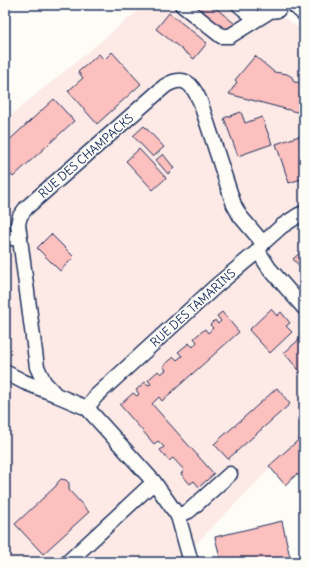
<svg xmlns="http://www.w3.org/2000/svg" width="309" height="567" font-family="Delius,sans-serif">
<rect width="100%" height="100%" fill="#fdfcf7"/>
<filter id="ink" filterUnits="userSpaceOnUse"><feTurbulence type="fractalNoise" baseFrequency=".025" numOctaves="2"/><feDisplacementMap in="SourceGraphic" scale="8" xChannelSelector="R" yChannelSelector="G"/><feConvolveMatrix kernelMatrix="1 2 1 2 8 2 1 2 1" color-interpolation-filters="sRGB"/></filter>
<g filter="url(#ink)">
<path fill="#fdeae6" d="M145 5H267L304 32V434L178 562H5V120Z"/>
<g fill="#fcc0be" stroke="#1b2f5e">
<path d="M195 5H212L235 24 228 33Z"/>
<path d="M169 13 207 43 194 59 156 29Z"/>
<path d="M112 52 141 84 97 124 68 91 83 78 78 72 99 54 104 60Z"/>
<path d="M255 56 274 72 287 74 292 77 294 82 304 83V114L229 94 237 82 235 80Z"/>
<path d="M54 99 74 121 13 177 5 168V144Z"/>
<path d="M241 112 245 123 262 117 272 144 238 156 224 118Z"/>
<path d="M144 126 164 147 153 157 133 136Z"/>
<path d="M299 136 304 150V178L289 183 276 144Z"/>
<path d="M139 149 166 178 153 190 126 161Z"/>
<path d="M163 154 174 168 168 174 156 160Z"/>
<path d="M51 234 74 257 60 271 37 248Z"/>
<path d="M304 249V271L293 259Z"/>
<path d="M271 309 277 316 281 312 290 323 286 326 292 332 270 353 249 330Z"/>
<path d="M222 312 239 332 162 401 159 397 152 404 214 474 199 487 194 481 190 484 181 474 184 470 173 458 169 461 160 450 164 447 158 441 154 444 120 405 133 393 137 396 139 394 136 390 145 382 148 385 151 384 148 380 158 371 161 374 166 370 163 366 174 357 177 360 182 356 178 352 189 343 193 347 197 342 194 338 205 329 208 333 213 328 210 325 215 320 218 324 221 321 217 316Z"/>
<path d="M304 335V376L284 353Z"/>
<path d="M277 388 290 404 228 459 214 444Z"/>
<path d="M304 435V477L302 479 297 474 285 485 269 466Z"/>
<path d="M61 479 66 480 69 483V490L89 512 43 554 15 524 56 486 58 482Z"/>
<path d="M282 521 291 562H221L215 537Z"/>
</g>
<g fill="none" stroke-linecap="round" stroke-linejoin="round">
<g stroke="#1b2f5e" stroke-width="17">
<g id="minor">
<path d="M182 5 221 36H230L270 11 278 10 281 5"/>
<path d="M239 5 256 19"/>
<path d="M5 238H20"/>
<path d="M258 251 269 268 304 308"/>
<path d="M5 372 24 382 52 393"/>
<path d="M87 408 96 396 216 286 258 251 263 243 282 226 299 215 304 213"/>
<path d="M178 516 189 511 230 474"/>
<path d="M68 562 154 482"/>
<path d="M191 562 178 516 154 482 87 408 56 395 44 382 37 367 18 224 20 216 26 208 165 86C185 74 192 84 200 101L234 205 240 216 263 243"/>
</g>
</g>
<g stroke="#1b2f5e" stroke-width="20">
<path id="major" d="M296 5 304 12"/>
</g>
<use href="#minor" stroke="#fdfcf7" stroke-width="14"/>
<use href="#major" stroke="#fdfcf7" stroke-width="17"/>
</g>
</g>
<g text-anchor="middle" stroke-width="3" stroke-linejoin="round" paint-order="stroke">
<g font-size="12" fill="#1b2f5e" stroke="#fdfcf7">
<text transform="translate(86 156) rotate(-41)" y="4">RUE DES CHAMPACKS</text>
<text transform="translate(193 308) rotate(-42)" y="4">RUE DES TAMARINS</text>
</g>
</g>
<rect width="309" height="567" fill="none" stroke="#fdfcf7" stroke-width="20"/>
<rect x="10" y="10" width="289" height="547" fill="none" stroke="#1b2f5e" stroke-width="1.5" filter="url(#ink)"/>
</svg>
